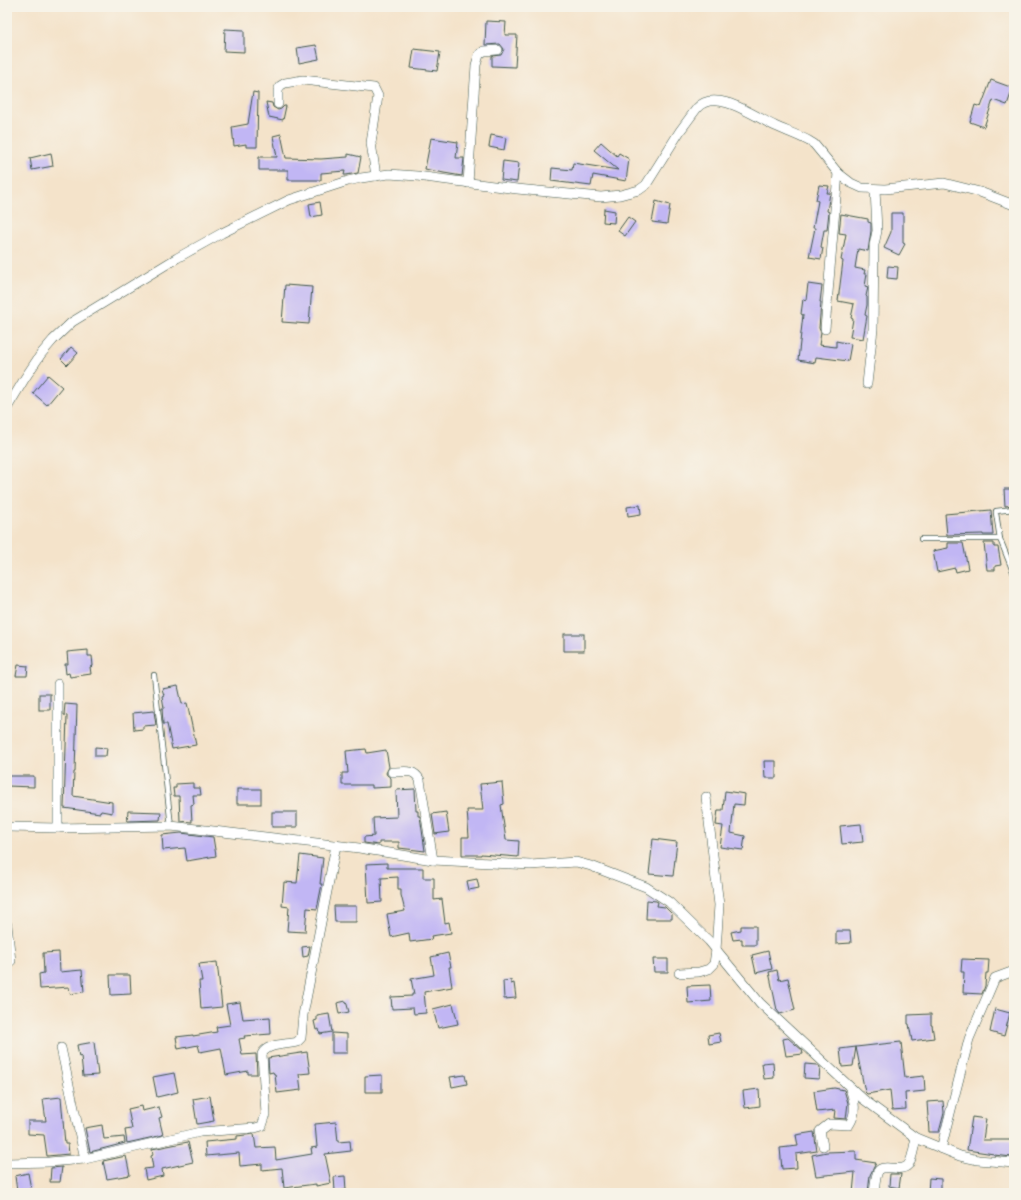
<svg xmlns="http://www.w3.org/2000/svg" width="1021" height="1200" font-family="Kalam,sans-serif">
<rect width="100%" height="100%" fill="#f7f3e8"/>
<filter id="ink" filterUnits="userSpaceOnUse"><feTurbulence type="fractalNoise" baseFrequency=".025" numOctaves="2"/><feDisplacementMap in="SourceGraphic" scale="8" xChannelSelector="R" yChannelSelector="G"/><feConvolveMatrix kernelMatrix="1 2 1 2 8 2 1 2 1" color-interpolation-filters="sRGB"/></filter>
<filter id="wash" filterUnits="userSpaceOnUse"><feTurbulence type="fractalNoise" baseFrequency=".012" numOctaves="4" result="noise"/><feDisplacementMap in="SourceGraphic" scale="16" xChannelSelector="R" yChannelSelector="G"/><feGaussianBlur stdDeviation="0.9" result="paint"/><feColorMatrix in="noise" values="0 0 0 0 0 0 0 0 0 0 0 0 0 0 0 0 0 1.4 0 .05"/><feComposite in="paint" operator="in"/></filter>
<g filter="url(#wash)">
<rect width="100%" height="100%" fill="#f4e3ca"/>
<g id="blocks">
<g fill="#c1b6f4">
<path d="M486 21 506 22 505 35H517L515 67 492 66V56L501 55 504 49 500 44 485 45Z"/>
<path d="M225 29 244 30V52L224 51Z"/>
<path d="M316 45 319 59 299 63 297 48Z"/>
<path d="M414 49 440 52 437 71 411 68Z"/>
<path d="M991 80 1013 88 1007 105 993 100 984 127 970 122 975 105 981 107Z"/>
<path d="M253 92 258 93 257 147H246V144L234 146 232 127 248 124Z"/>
<path d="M266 102 272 103 273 107 278 110 281 109 284 106H286L283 120 269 117Z"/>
<path d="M281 134 286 158 321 159 348 157V154L361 157 358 173 346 175H344L345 171 321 173V180H288V170H259V157H277L273 136Z"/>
<path d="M491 135 506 138 504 150 489 147Z"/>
<path d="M431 138 458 142 456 158H464L462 176 444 173 425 169Z"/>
<path d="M601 142 617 156 619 153 629 159 626 181 593 175 591 186 551 181 552 168 572 170 573 163 618 170 594 150Z"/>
<path d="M51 153 53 166 32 170 30 158Z"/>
<path d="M503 161 519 163 517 182 501 180Z"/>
<path d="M819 185 829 186 827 193H830L827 211 829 212 827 230H824L821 247 823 248 821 259 809 257 815 228H813L818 201 816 200Z"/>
<path d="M656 201 670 205 667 224 652 222Z"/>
<path d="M320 202 322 215 311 217 309 204Z"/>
<path d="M604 209 615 211 614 223 603 222Z"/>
<path d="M891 213H903V243L905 244 899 255 884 248 891 232Z"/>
<path d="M841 214 868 219V222L871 223V231L868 251 858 249 855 268 865 270 864 274H867L865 286 868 287 866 296 867 297V305L865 315 867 316 863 339 850 337 853 319 851 318 854 304 838 301 843 261 841 260 846 234 839 233Z"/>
<path d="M628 217 635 222 625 236 618 231Z"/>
<path d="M888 266 898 267 897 279 887 278Z"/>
<path d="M808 284 822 286 820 302H821L819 328 821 333 819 345 836 347V341L851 344 848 361 816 357 815 363 798 360 803 315 801 314 803 299 806 300Z"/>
<path d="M285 285 312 287 309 324 282 322Z"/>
<path d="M71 347 78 353 67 365 61 359Z"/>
<path d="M48 375 62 387 47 405 33 393Z"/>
<path d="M1004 489H1014V505L1005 506Z"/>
<path d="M640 505 641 514 628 516 627 507Z"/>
<path d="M991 510 993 535H983V534L947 535 945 514Z"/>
<path d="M948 543H963L968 569 956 572 955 568 937 572 933 551 948 548Z"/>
<path d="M984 543H994V547H998L1001 565 995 566V570H987Z"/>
<rect x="564" y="634" width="20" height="17"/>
<path d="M88 650V656H92L93 666 90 667 91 674 70 677 69 673 66 674 65 664H68L67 652Z"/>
<path d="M18 665 28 666 27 676H16Z"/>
<path d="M178 686 182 704 187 703 196 745 172 749 167 724H163L162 708H164L162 696 164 695 162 689Z"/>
<rect x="39" y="694" width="11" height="16"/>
<path d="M65 704 77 705 75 772H74L73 796 112 802V813L101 811 100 813 64 808 67 716 64 715Z"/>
<path d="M154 711 156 725 143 726V729L134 730 133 713Z"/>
<path d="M95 747 107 748 106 756H95Z"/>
<path d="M366 749 367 753 386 750 389 767 386 773 387 775 391 778V787L372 788V785H342V773H348L346 751Z"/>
<path d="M764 761H776V778H765Z"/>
<path d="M7 776H34V787L7 786Z"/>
<path d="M502 782 504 804 501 805 506 840 519 841 518 857 481 854V855H462V837H469L467 810H483L480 784Z"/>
<path d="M193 783V788H200L201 795H193L194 804 191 805 192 822 180 821 179 796H174L173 788H176V784Z"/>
<rect x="237" y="789" width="24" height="15"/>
<path d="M415 789 416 811H418V816H420L425 851 399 848V842H379V845L364 843V837L374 836 373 818 397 817 396 790Z"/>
<path d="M725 791 745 794 744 805 734 804 731 833 745 836 743 850 720 847 723 826 716 825 718 810H723Z"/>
<path d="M128 811 161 812 160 820 127 821Z"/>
<rect x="272" y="812" width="25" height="15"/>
<path d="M446 812 449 832 435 834 432 814Z"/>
<path d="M861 824 863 842 842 844 840 826Z"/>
<path d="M181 833 213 837 216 856 187 861 185 848 163 850 162 835Z"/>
<path d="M653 839 677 842 673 876 649 874Z"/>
<path d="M300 855 323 858 320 884H322L317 909 307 908 305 932 287 931 289 907 282 906 284 882 297 883Z"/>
<path d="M387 863V868H423V878H434V900L442 899 445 923 449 922 451 933 431 936 432 939 410 942 409 933 391 937 387 914 405 911 401 895V889H398V877L381 878 382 902 368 903 366 864Z"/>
<path d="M477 879 479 888 469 890 467 881Z"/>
<path d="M647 900 656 901 658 902 657 906 665 907 672 914V919H646Z"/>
<path d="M334 906H356V922H335Z"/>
<path d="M741 926H756V945H742V939L733 940 731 932 741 930Z"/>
<path d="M836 931H850L851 943 836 944Z"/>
<path d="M310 946 308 956 303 957 302 947Z"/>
<path d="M768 951 772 969 756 973 752 955Z"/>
<path d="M59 952 60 972 82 970 84 992 70 994 69 987 40 989 39 974 44 973 43 953Z"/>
<path d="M448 953 451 967H449L452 987 424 992 426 1013 414 1014 413 1008 392 1009 391 997 412 996V994H414L411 979 434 975 431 957Z"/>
<path d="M653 959H668V972H654Z"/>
<path d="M962 959 989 960 988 973H986L985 986 982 994 963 993 964 972H961Z"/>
<path d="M217 962 222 1007 201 1009 199 981H202L199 964Z"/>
<path d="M777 970 779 980 788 978 795 1010 780 1014 777 1010 769 972Z"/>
<path d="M110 975H130L131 994 111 995Z"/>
<path d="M511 980V984L514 983 516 998 504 999 503 981Z"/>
<path d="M710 985 711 1001 688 1003 687 986Z"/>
<path d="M346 1001 349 1012 339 1014 337 1003Z"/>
<path d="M240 1002 243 1019 270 1017 271 1034 244 1036 245 1038 239 1039 242 1055 256 1054 257 1074H248V1071L226 1075 221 1048 200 1052 198 1045 178 1049 176 1037 193 1035V1036L217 1032 216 1027 230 1025 226 1004Z"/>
<path d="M453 1004 458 1024 438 1028 433 1009Z"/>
<path d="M995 1009 1010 1013 1004 1036 990 1032Z"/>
<path d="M329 1014 332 1032 320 1034 319 1029 316 1030 314 1021 317 1020V1016Z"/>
<path d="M931 1014V1025H932L934 1038 912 1041 909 1024H908V1015Z"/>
<path d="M332 1033 347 1034V1053H332Z"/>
<path d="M719 1033 721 1042 709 1044 708 1035Z"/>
<path d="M788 1038 802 1050 803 1054 786 1056 783 1039Z"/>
<path d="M94 1042 98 1075 83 1076 81 1056 79 1057 77 1045Z"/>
<path d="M901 1042 905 1078 924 1076 925 1091 905 1093 906 1109 892 1110 890 1090 867 1094 865 1092 856 1047Z"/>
<path d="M856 1047 853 1066 842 1067 840 1049Z"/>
<path d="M307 1052 310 1073 299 1074 301 1090 277 1093 275 1074H274L273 1072 269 1073 268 1058Z"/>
<path d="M773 1062 774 1078 764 1079 762 1063Z"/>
<path d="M805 1064 817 1065 820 1067 819 1079 804 1078Z"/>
<path d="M174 1073 178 1092 157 1097 153 1077Z"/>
<path d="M382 1075V1092H365V1076Z"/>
<path d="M465 1075 467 1084 452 1087 450 1077Z"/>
<path d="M834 1088 844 1090 848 1103 846 1119 834 1118 835 1110 817 1112 814 1091Z"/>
<path d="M759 1089 760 1106 745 1108 743 1091Z"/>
<path d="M210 1096 214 1121 197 1124 193 1099Z"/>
<path d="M61 1097 65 1144H68L69 1154 47 1156 44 1135 28 1134V1121H46L43 1099Z"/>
<path d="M943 1101 944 1113 939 1132H929L927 1102Z"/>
<path d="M141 1106 142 1111 159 1107 162 1117 159 1118 163 1135 127 1143 125 1130 132 1129 128 1109Z"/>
<path d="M972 1117 986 1119 983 1140H1012V1157L994 1155V1154L967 1150Z"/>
<path d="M336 1122 338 1142 350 1141 351 1151 325 1154 331 1183 316 1186V1184L284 1188 282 1168 262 1170V1164L240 1166 239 1153 206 1156 205 1142 237 1139V1136L254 1134 256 1148 275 1147 276 1160 312 1154 311 1148 317 1147 315 1124Z"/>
<path d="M102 1125 104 1139 124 1137 125 1143 90 1152 85 1128Z"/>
<path d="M814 1132 817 1151 796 1154 797 1168 782 1169 780 1148 798 1146 796 1135Z"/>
<path d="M188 1142 193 1162 162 1169 163 1176 146 1180 144 1169 153 1168 151 1156 153 1155 152 1149Z"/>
<path d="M856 1151V1160L876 1163 870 1175 868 1193H853L855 1172 816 1176 812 1155 827 1152Z"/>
<path d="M126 1156 130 1175 107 1179 103 1161Z"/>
<path d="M62 1167 60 1182H50L51 1168Z"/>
<path d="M28 1173 31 1189 17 1191 15 1176Z"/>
<path d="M890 1174H901L899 1188 889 1186Z"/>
<path d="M345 1176 346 1190 335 1191 334 1177Z"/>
<path d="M929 1178 941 1179V1193H928Z"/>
</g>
</g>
</g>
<g filter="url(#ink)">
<use href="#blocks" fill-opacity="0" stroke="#3f564a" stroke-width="1"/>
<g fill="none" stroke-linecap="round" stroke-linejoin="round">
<g stroke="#3f564a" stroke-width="6">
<g id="lane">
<path d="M1014 509 996 511V513L1000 539 1014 574"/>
<path d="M921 539H1000"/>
<path d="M154 675 171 826"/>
</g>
</g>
<g stroke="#3f564a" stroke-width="10">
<g id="street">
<path d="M278 104V91L280 86 285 83 303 80 374 88 378 96 371 143 376 176"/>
<path d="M468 183 476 65 479 55 484 51 498 50"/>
<path d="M825 329 838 173"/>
<path d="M867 384 873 329 874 245 877 231 875 189"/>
<path d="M7 408 25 378 41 354 53 340 72 322 177 258 222 233 289 200 348 181 361 178 389 174 417 176 517 189 601 197 620 195 639 190 646 185 680 131 697 108C715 87 756 117 775 126 786 131 798 135 809 141L814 144 838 173 851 183 862 188 885 189 944 183 980 192 1014 205"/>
<path d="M58 684V828"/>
<path d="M392 772C405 772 413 768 420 780L433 860"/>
<path d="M7 827 58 828 171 826 359 848 433 860 530 865 576 862 591 866 646 887 669 902 709 941 760 1003 776 1018 863 1099 916 1138 960 1156 978 1160 1014 1163"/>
<path d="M7 925 11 961"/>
<path d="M679 973 699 972 709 969 714 964 716 950 719 905 706 797"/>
<path d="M61 1048 85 1159"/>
<path d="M823 1146 820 1131 829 1124 849 1125C857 1113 855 1102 850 1089"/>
<path d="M941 1149 969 1039 995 978 1014 971"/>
<path d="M7 1163 49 1162 85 1159 200 1132 255 1128 262 1126 266 1114 262 1054C267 1043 287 1045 297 1042L301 1038 303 1015 336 845"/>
<path d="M874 1193C875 1187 875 1180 877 1174 880 1161 900 1174 908 1165 913 1159 914 1145 916 1138"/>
</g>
</g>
<use href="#lane" stroke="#fff" stroke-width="4.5"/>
<use href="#street" stroke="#fff" stroke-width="9"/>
</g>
</g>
<rect width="1021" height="1200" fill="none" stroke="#f7f3e8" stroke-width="24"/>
</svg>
